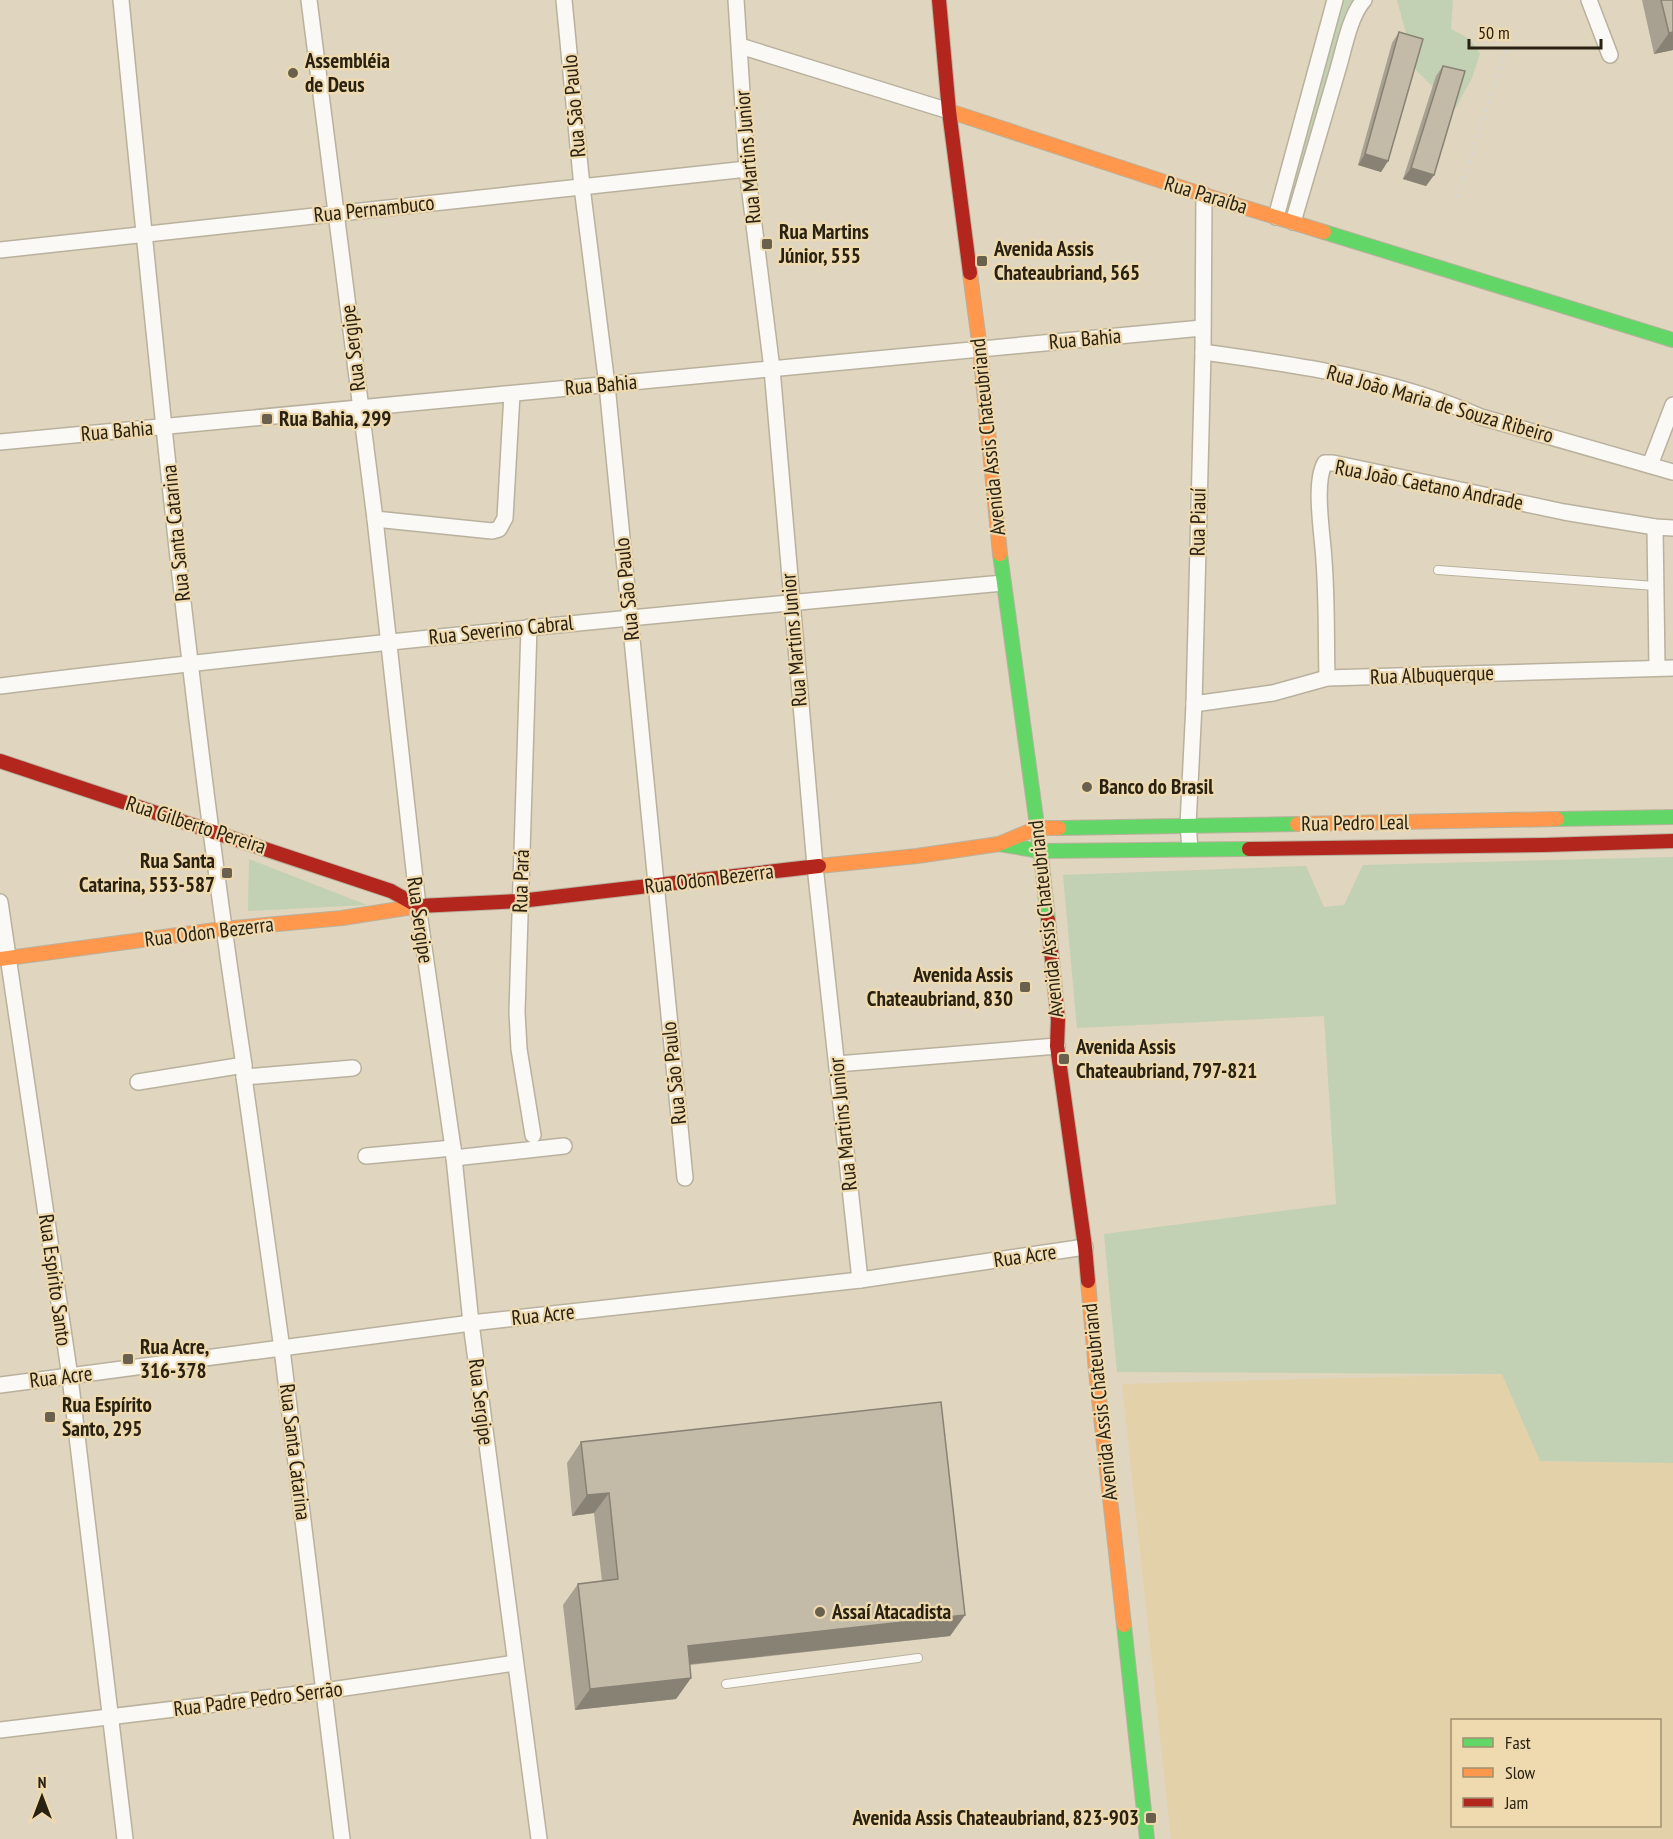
<svg xmlns="http://www.w3.org/2000/svg" width="1673" height="1839" font-family="'PT Sans Narrow',sans-serif">
<rect width="100%" height="100%" fill="#e0d5be"/>
<path fill="#e3d1aa" fill-rule="evenodd" d="M1503 1374 1540 1461 1673 1463V1839H1171L1122 1384ZM1452 1720H1660V1826H1452Z"/>
<g fill="#c2d0b3">
<path d="M1341 0H1356L1289 216 1281 210Z"/>
<path d="M1397 0H1453L1451 29 1470 39 1480 54 1472 78 1455 109 1416 70Z"/>
<path d="M1673 857V1463L1540 1461 1502 1374 1117 1372 1104 1234 1336 1204 1324 1016 1077 1028 1063 875 1306 866 1324 907 1344 905 1363 865Z"/>
<path d="M249 859 367 905 248 911Z"/>
</g>
<g fill="none" stroke-linecap="round" stroke-linejoin="round">
<g stroke="#b9b19e" stroke-width="10">
<g id="lane">
<path d="M1438 570 1655 586"/>
<path d="M726 1684 918 1658"/>
</g>
</g>
<g stroke="#b9b19e" stroke-width="18">
<g id="street">
<path d="M121 0C156 356 190 712 244 1065V1077L282 1349 342 1839"/>
<path d="M309 0 375 519 418 906 453 1148 471 1323 539 1839"/>
<path d="M564 0 582 187 607 385 685 1178"/>
<path d="M736 0 747 169 772 369 815 866 860 1280"/>
<path d="M1589 0 1610 55"/>
<path d="M740 46 949 111"/>
<path d="M1276 217 1335 0"/>
<path d="M1293 222C1308 171 1323 120 1338 69 1344 49 1350 15 1364 0"/>
<path d="M0 250 747 169"/>
<path d="M1203 352C1297 365 1393 378 1481 417L1673 472"/>
<path d="M0 442 1202 328"/>
<path d="M1650 465 1673 405"/>
<path d="M375 519 492 531 499 529 505 518 512 394"/>
<path d="M1655 527 1657 667"/>
<path d="M529 627 517 1012 519 1049 533 1135"/>
<path d="M1327 678C1326 639 1327 600 1324 561 1323 537 1313 483 1325 463H1333L1564 512 1655 527 1673 528"/>
<path d="M0 686C334 645 668 614 1003 583"/>
<path d="M1194 704 1273 693 1327 678 1673 668"/>
<path d="M1190 848 1188 825 1194 704 1203 352 1204 195"/>
<path d="M0 902 70 1377 125 1839"/>
<path d="M837 1064 1057 1046"/>
<path d="M244 1077 353 1068"/>
<path d="M138 1082 244 1065"/>
<path d="M366 1156 453 1148"/>
<path d="M454 1158 564 1146"/>
<path d="M0 1385 471 1323 860 1280 1085 1247"/>
<path d="M0 1730 324 1691 515 1663"/>
</g>
</g>
<g stroke="#b9b19e" stroke-width="16">
<g id="fast">
<path d="M1324 232 1673 340"/>
<path d="M1000 554 1041 855 1048 920"/>
<path d="M1557 819 1673 817"/>
<path d="M1059 828 1297 824"/>
<path d="M999 844 1040 851 1249 849"/>
<path d="M1124 1625 1147 1839"/>
</g>
</g>
<g stroke="#b9b19e" stroke-width="16">
<g id="slow">
<path d="M949 111 1204 195 1324 232"/>
<path d="M970 273 980 349 1000 554"/>
<path d="M1297 824 1557 819"/>
<path d="M819 866 917 856 999 844 1037 828H1059"/>
<path d="M0 959 223 929 342 918 419 906"/>
<path d="M1088 1281 1096 1371 1124 1625"/>
</g>
</g>
<g stroke="#b9b19e" stroke-width="16">
<g id="jam">
<path d="M939 0 949 111 970 273"/>
<path d="M0 761 391 891 418 906"/>
<path d="M1249 849 1544 845 1673 841"/>
<path d="M419 906 520 901 819 866"/>
<path d="M1048 920 1058 1020 1057 1046 1085 1247 1088 1281"/>
</g>
</g>
<path stroke="#d9d6ce" stroke-width="3" stroke-dasharray="4.5 4.5" stroke-linecap="butt" d="M1457 198 1507 47"/>
<use href="#lane" stroke="#faf9f5" stroke-width="8"/>
<use href="#street" stroke="#faf9f5" stroke-width="15"/>
<use href="#fast" stroke="#63d668" stroke-width="14"/>
<use href="#slow" stroke="#ff974d" stroke-width="14"/>
<use href="#jam" stroke="#b3261e" stroke-width="14"/>
</g>
<g fill="#a8a090">
<path d="M1642 0H1673V50L1654 54Z"/>
<path d="M1399 32 1388 161 1381 172 1358 165 1392 43Z"/>
<path d="M1443 66 1434 175 1426 186 1403 179 1436 76Z"/>
<path d="M581 1442 965 1615 950 1636 690 1665 691 1678 676 1699 575 1710 563 1605 578 1584 602 1581 594 1513 572 1516 567 1463Z"/>
</g>
<g fill="#888275">
<path d="M1673 32V50L1654 54 1669 33Z"/>
<path d="M1365 154 1388 161 1381 172 1358 165Z"/>
<path d="M1411 168 1434 175 1426 186 1403 179Z"/>
<path d="M609 1493 594 1513 572 1516 587 1495Z"/>
<path d="M965 1615 950 1636 673 1666 688 1646Z"/>
<path d="M691 1678 676 1699 575 1710 590 1689Z"/>
</g>
<g fill="#c3baa7" stroke="#888275" stroke-width="1.5">
<path d="M1661 0H1673V32L1669 33Z"/>
<path d="M1399 32 1423 39 1388 161 1365 154Z"/>
<path d="M1443 66 1465 71 1434 175 1411 168Z"/>
<path d="M941 1402 965 1615 688 1646 691 1678 590 1689 578 1584 618 1579 609 1493 587 1495 581 1442Z"/>
</g>
<g fill="#69604e" stroke="#efdaaf" stroke-width="2">
<circle cx="293" cy="73" r="6"/>
<rect x="761" y="238" width="12" height="12" rx="3"/>
<rect x="976" y="255" width="12" height="12" rx="3"/>
<rect x="261" y="413" width="12" height="12" rx="3"/>
<circle cx="1087" cy="787" r="6"/>
<rect x="221" y="867" width="12" height="12" rx="3"/>
<rect x="1019" y="981" width="12" height="12" rx="3"/>
<rect x="1058" y="1053" width="12" height="12" rx="3"/>
<rect x="122" y="1353" width="12" height="12" rx="3"/>
<rect x="44" y="1411" width="12" height="12" rx="3"/>
<circle cx="820" cy="1612" r="6"/>
<rect x="1145" y="1812" width="12" height="12" rx="3"/>
</g>
<g text-anchor="middle" stroke-width="4.5" stroke-linejoin="round" paint-order="stroke">
<g font-size="21" font-weight="bold" fill="#292111" stroke="#efdaaf" text-anchor="start">
<text x="305" y="68">Assembléia<tspan x="305" dy="24">de Deus</tspan></text>
<text x="779" y="239">Rua Martins<tspan x="779" dy="24">Júnior, 555</tspan></text>
<text x="994" y="256">Avenida Assis<tspan x="994" dy="24">Chateaubriand, 565</tspan></text>
<text x="279" y="426">Rua Bahia, 299</text>
<text x="1099" y="794">Banco do Brasil</text>
<text x="215" y="868" text-anchor="end">Rua Santa<tspan x="215" dy="24">Catarina, 553-587</tspan></text>
<text x="1013" y="982" text-anchor="end">Avenida Assis<tspan x="1013" dy="24">Chateaubriand, 830</tspan></text>
<text x="1076" y="1054">Avenida Assis<tspan x="1076" dy="24">Chateaubriand, 797-821</tspan></text>
<text x="140" y="1354">Rua Acre,<tspan x="140" dy="24">316-378</tspan></text>
<text x="62" y="1412">Rua Espírito<tspan x="62" dy="24">Santo, 295</tspan></text>
<text x="832" y="1619">Assaí Atacadista</text>
<text x="1139" y="1825" text-anchor="end">Avenida Assis Chateaubriand, 823-903</text>
</g>
<g font-size="21" fill="#292111" stroke="#efdaaf">
<text transform="translate(574 106) rotate(-95)" y="7">Rua São Paulo</text>
<text transform="translate(748 157) rotate(-95)" y="7">Rua Martins Junior</text>
<text transform="translate(1206 195) rotate(17)" y="7">Rua Paraíba</text>
<text transform="translate(374 209) rotate(-6)" y="7">Rua Pernambuco</text>
<text transform="translate(1085 339) rotate(-5)" y="7">Rua Bahia</text>
<text transform="translate(353 348) rotate(-97)" y="7">Rua Sergipe</text>
<text transform="translate(601 385) rotate(-5)" y="7">Rua Bahia</text>
<text transform="translate(1440 404) rotate(16)" y="7">Rua João Maria de Souza Ribeiro</text>
<text transform="translate(117 431) rotate(-5)" y="7">Rua Bahia</text>
<text transform="translate(988 437) rotate(-96)" y="7">Avenida Assis Chateubriand</text>
<text transform="translate(1429 485) rotate(11)" y="7">Rua João Caetano Andrade</text>
<text transform="translate(1198 522) rotate(-89)" y="7">Rua Piauí</text>
<text transform="translate(176 533) rotate(-96)" y="7">Rua Santa Catarina</text>
<text transform="translate(627 589) rotate(-96)" y="7">Rua São Paulo</text>
<text transform="translate(501 630) rotate(-6)" y="7">Rua Severino Cabral</text>
<text transform="translate(794 640) rotate(-95)" y="7">Rua Martins Junior</text>
<text transform="translate(1432 675) rotate(-2)" y="7">Rua Albuquerque</text>
<text transform="translate(1355 823) rotate(-1)" y="7">Rua Pedro Leal</text>
<text transform="translate(196 825) rotate(18)" y="7">Rua Gilberto Pereira</text>
<text transform="translate(709 879) rotate(-7)" y="7">Rua Odon Bezerra</text>
<text transform="translate(521 881) rotate(-88)" y="7">Rua Pará</text>
<text transform="translate(1046 919) rotate(-96)" y="7">Avenida Assis Chateubriand</text>
<text transform="translate(420 920) rotate(82)" y="7">Rua Sergipe</text>
<text transform="translate(209 932) rotate(-7)" y="7">Rua Odon Bezerra</text>
<text transform="translate(674 1073) rotate(-96)" y="7">Rua São Paulo</text>
<text transform="translate(843 1124) rotate(-96)" y="7">Rua Martins Junior</text>
<text transform="translate(1025 1256) rotate(-8)" y="7">Rua Acre</text>
<text transform="translate(55 1280) rotate(82)" y="7">Rua Espírito Santo</text>
<text transform="translate(543 1315) rotate(-6)" y="7">Rua Acre</text>
<text transform="translate(61 1377) rotate(-7)" y="7">Rua Acre</text>
<text transform="translate(481 1402) rotate(83)" y="7">Rua Sergipe</text>
<text transform="translate(1100 1402) rotate(-96)" y="7">Avenida Assis Chateubriand</text>
<text transform="translate(295 1452) rotate(83)" y="7">Rua Santa Catarina</text>
<text transform="translate(258 1699) rotate(-7)" y="7">Rua Padre Pedro Serrão</text>
</g>
</g>
<rect x="1451" y="1719" width="210" height="108" fill="#efdaaf" stroke="#a09070" stroke-width="1.5"/>
<rect x="1463" y="1738" width="30" height="9" fill="#63d668" stroke="#a09070" stroke-width="1.5"/>
<text x="1505" y="1749" font-size="18" fill="#292111">Fast</text>
<rect x="1463" y="1768" width="30" height="9" fill="#ff974d" stroke="#a09070" stroke-width="1.5"/>
<text x="1505" y="1779" font-size="18" fill="#292111">Slow</text>
<rect x="1463" y="1798" width="30" height="9" fill="#b3261e" stroke="#a09070" stroke-width="1.5"/>
<text x="1505" y="1809" font-size="18" fill="#292111">Jam</text>
<g transform="translate(42 1797)" stroke="#efdaaf" stroke-width="4.5" paint-order="stroke">
<path d="M0-4.5L10 22L0 15L-10 22Z" fill="#292111"/>
<text y="-9" font-size="16" font-weight="bold" text-anchor="middle" fill="#292111">N</text>
</g>
<path d="M1469 39v9h132v-9" fill="none" stroke="#292111" stroke-width="3"/>
<text x="1478" y="39" font-size="18" fill="#292111" stroke="#efdaaf" stroke-width="4.5" paint-order="stroke">50 m</text>
</svg>
